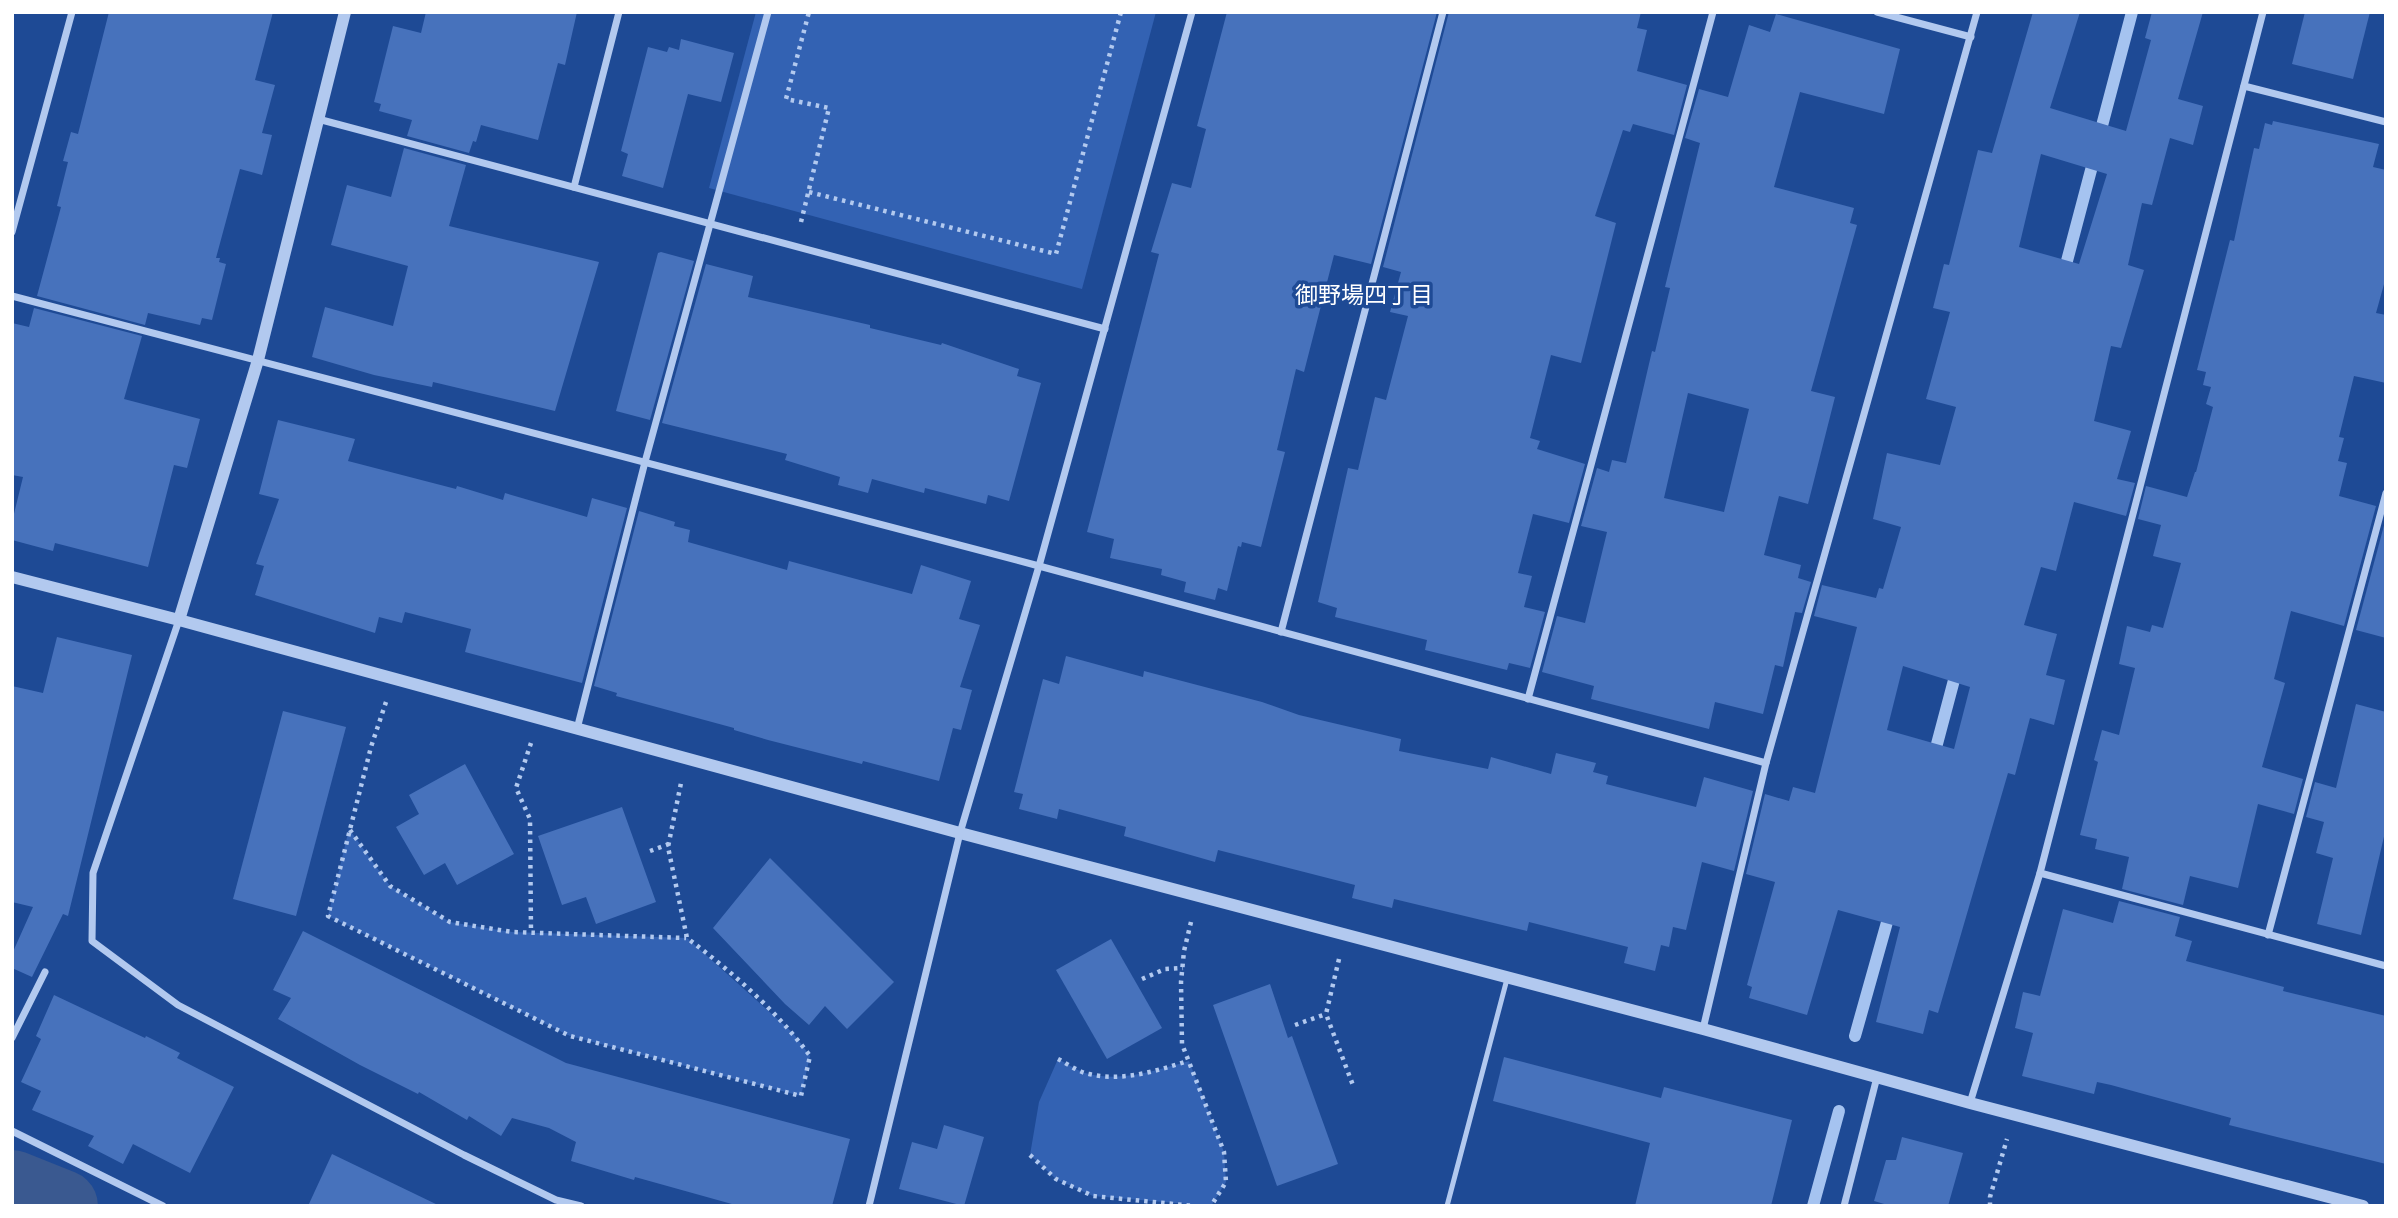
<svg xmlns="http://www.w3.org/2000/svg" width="2398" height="1218" font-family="Karla,'Noto Sans JP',sans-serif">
<rect width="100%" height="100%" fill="#1e4a95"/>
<g fill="#3362b3">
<path d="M756 12H1156L1082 289 709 188Z"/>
<path d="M349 829 390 886 450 922 512 932 687 938 793 1033 810 1056 801 1096 570 1036 328 916Z"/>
<path d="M1058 1059C1068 1064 1079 1072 1089 1074 1123 1082 1157 1070 1189 1061L1224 1152 1226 1182 1211 1206 1093 1196 1056 1179 1030 1155 1039 1102Z"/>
</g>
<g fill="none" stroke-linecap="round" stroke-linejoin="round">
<g stroke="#a5c3f0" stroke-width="12">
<path d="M2099 137 2132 12"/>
<path d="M2063 276 2095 155"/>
<path d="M1933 759 1958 665"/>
<path d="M1855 1036 1891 908"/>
<path d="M1813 1206 1839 1111"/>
</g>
<path stroke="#3a5990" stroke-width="72" d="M12 1186 62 1206"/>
</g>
<g fill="#4772bc" fill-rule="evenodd">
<path d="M109 12H273L255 80 275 85 262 133 272 135 262 175 240 169 216 258H220L219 262 226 264 212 320 202 318 200 325 148 313 145 325 37 296 61 207 57 206 68 162 63 161 71 132 78 134Z"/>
<path d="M426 12H577L565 65 558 63 538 140 481 125 476 142 473 141 469 153 407 136 412 120 379 111 381 104 374 102 393 26 421 33Z"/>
<path d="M1227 12H1437L1371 264 1334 255 1304 372 1296 369 1277 450 1285 452 1261 547 1242 542 1241 547 1238 546 1227 591 1218 588 1215 600 1184 592 1186 582 1161 575 1162 569 1110 558 1114 539 1087 532 1159 254 1151 252 1172 183 1191 188 1206 129 1197 126Z"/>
<path d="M1449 12H1641L1637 28 1647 30 1637 71 1687 85 1674 135 1633 124 1630 132 1623 130 1595 216 1616 223 1581 363 1551 355 1530 438 1540 441 1537 449 1585 464 1569 523 1533 514 1518 573 1532 576 1524 607 1545 612 1530 668 1509 663 1507 670 1425 650 1427 640 1335 617 1337 608 1318 602 1348 468 1358 470 1375 397 1386 400 1408 316 1390 312 1401 272 1383 267Z"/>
<path d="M2033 12H2080L2050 108 2126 131 2151 40 2145 38 2152 12H2203L2178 99 2203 106 2193 145 2170 138 2152 205 2142 203 2128 265 2144 270 2121 348 2111 346 2094 421 2131 431 2117 479 2135 483 2126 516 2074 502 2056 571 2041 567 2024 625 2057 634 2046 675 2065 680 2054 725 2030 718 2015 775 2008 773 1938 1013 1929 1010 1923 1034 1876 1022 1900 927 1838 910 1807 1015 1749 998 1752 987 1747 985 1775 882 1746 874 1765 794 1789 801 1793 787 1815 793 1857 627 1814 616 1822 585 1876 598 1879 588 1883 589 1901 527 1873 519 1887 453 1940 465 1956 407 1926 399 1950 312 1933 308 1944 264 1949 265 1978 150 1992 153ZM2041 154 2107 174 2079 264 2019 247ZM1903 666 1970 687 1954 749 1887 730Z"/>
<path d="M2305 12H2370L2353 79 2292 64Z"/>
<path d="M1776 14 1900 49 1884 114 1800 92 1774 187 1854 208 1850 223 1857 225 1811 391 1835 397 1808 504 1779 496 1764 555 1801 565 1798 578 1811 582 1802 613 1795 612 1783 667 1775 665 1763 714 1715 702 1709 729 1591 699 1594 686 1542 672 1557 616 1585 623 1607 532 1581 526 1597 468 1609 472 1612 460 1626 463 1652 351 1655 352 1670 288 1665 287 1700 143 1685 138 1699 89 1728 97 1749 25 1770 32ZM1688 393 1749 409 1724 512 1664 498Z"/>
<path d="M681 39 734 53 721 102 688 94 663 188 622 176 628 154 621 151 648 47 667 52 669 47 679 50Z"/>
<path d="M2273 121 2379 144 2373 167 2386 170V277L2376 313 2386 315V383L2354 376 2339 437 2344 438 2338 461 2347 463 2339 496 2376 506 2344 626 2291 611 2274 679 2285 683 2262 767 2303 779 2294 814 2258 804 2238 888 2190 876 2183 905 2122 889 2129 857 2095 849 2097 839 2080 835 2098 762 2094 760 2102 730 2119 735 2135 668 2119 664 2127 626 2150 632 2152 625 2163 628 2181 563 2153 556 2161 525 2138 519 2146 486 2187 497 2195 472H2196L2213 407 2206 404 2211 387 2203 385 2206 372 2197 370 2230 240 2234 241 2254 148 2259 149 2265 123 2272 125Z"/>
<path d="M404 148 466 165 449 226 599 262 555 411 433 382 432 387 374 375 312 357 325 307 393 326 408 266 331 245 347 185 391 197Z"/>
<path d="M661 252 694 261 650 420 616 411 658 253Z"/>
<path d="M706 264 753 276 748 297 870 325V328L941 345 942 343 1019 369 1017 376 1041 383 1009 501 988 495 986 504 925 488 924 493 872 479 868 493 838 485 840 477 785 460 787 454 662 423Z"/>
<path d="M34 308 142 336 124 399 200 419 187 468 174 465 148 567 55 543 53 551 12 540V522L23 477 12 475V323L29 327Z"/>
<path d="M278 420 355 439 348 461 456 489 457 486 503 500 505 493 587 517 592 498 627 508 582 683 465 652 471 629 405 612 402 623 379 617 375 633 255 595 264 566 256 564 279 499 259 494Z"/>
<path d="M639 511 675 522 674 526 690 530 688 542 787 570 789 561 912 594 921 565 971 581 959 619 980 625 960 687 972 690 961 730 953 728 939 781 863 761 862 764 768 740 734 730V728L616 696 617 693 594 686Z"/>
<path d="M2386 518V638L2356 630Z"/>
<path d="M57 637 132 655 68 916 63 914 32 977 12 968V954L33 907 12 902V686L43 693Z"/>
<path d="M1066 656 1143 677 1144 671 1262 702 1299 715 1401 739 1399 751 1488 769 1491 757 1551 774 1556 753 1596 763 1593 772 1608 776 1606 784 1696 807 1704 777 1753 791 1734 871 1702 862 1686 930 1673 927 1669 947 1661 945 1655 971 1624 963 1628 947 1529 922 1527 931 1394 899 1392 908 1352 898 1355 885 1218 850 1215 862 1124 836 1126 827 1059 809 1057 819 1019 809 1023 794 1014 792 1043 679 1059 684Z"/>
<path d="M2356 704 2386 712V828L2361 935 2317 924 2333 858 2316 853 2324 822 2306 817 2315 782 2336 788Z"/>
<path d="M283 711 346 727 296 916 233 899Z"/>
<path d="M465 764 514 854 457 885 445 863 424 875 396 827 419 814 409 795Z"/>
<path d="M622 807 656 902 596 924 586 897 562 905 538 836Z"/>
<path d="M770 858 894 982 847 1029 825 1006 809 1025 785 1004 713 928Z"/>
<path d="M2119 901 2180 917 2175 936 2192 941 2186 961 2284 987 2283 991 2386 1016V1164L2229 1125 2231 1118 2111 1085 2097 1082 2094 1094 2022 1076 2033 1033 2015 1028 2023 992 2040 996 2063 909 2113 923Z"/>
<path d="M303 931 566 1063 850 1139 832 1206H739L635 1177 634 1180 571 1161 576 1142 549 1128 512 1118 501 1136 469 1116 467 1120 419 1092 418 1094 360 1065 278 1019 291 998 273 990Z"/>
<path d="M1111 939 1162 1028 1107 1059 1056 970Z"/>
<path d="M1270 984 1288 1038 1292 1036 1338 1164 1277 1186 1213 1005Z"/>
<path d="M54 995 145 1038 146 1036 180 1053 177 1058 234 1087 190 1173 133 1144 123 1164 88 1146 94 1136 32 1110 41 1091 21 1082 41 1039 36 1036Z"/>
<path d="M1504 1057 1661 1098 1664 1087 1792 1120 1771 1206H1635L1650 1143 1493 1101Z"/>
<path d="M944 1125 984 1137 964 1206 899 1189 912 1142 937 1149Z"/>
<path d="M1902 1137 1963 1153 1948 1206H1891L1874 1201 1886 1160H1896Z"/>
<path d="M332 1154 440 1206H308Z"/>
</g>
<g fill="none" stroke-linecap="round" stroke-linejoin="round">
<g stroke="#b2c9ef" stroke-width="4.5" stroke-dasharray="3.5 5" stroke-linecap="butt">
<path d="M809 192 1056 254 1121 12"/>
<path d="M801 222 829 108 786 99 809 12"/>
<path d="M386 702 371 747 328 916 570 1036 801 1096 810 1056C776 1010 732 972 687 938L668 847 681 783"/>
<path d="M531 743 516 788 530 819 531 933"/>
<path d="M350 830 390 886 450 922 512 932 686 938"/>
<path d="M650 851 669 844"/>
<path d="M1191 922 1184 951 1181 982 1182 1044 1224 1152 1226 1182 1211 1206"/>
<path d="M1339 959 1326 1014 1354 1088"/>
<path d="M1142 979 1165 969 1183 968"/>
<path d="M1295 1025 1326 1014"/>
<path d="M1058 1059C1068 1064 1078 1072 1089 1074 1122 1082 1156 1071 1188 1061"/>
<path d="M1030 1155 1056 1179 1093 1196 1194 1206"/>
<path d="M1990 1206V1197L2007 1139"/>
</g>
<path stroke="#b2c9ef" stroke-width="5" d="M1447 1206 1507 979"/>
<g stroke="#b2c9ef" stroke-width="7">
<path d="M1877 12 1971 37"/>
<path d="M2244 86 2386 122"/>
<path d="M318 119 1105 329"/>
<path d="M574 187 619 12"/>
<path d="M12 232 72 12"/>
<path d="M12 296 1039 566 1766 763"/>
<path d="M179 620 93 873 92 941 178 1005 464 1155 556 1200 581 1206"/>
<path d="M1281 632 1443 12"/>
<path d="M1528 699 1713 12"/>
<path d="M577 729 645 462 768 12"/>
<path d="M2040 873 2386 966"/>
<path d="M2268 935 2386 493"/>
<path d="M1703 1029 1766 763 1977 12"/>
<path d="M12 1038 45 972"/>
<path d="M1970 1103 2040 873 2263 12"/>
<path d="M12 1131 163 1206"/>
<path d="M869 1206 960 833 1039 566 1192 12"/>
<path d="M1844 1206 1877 1077"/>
</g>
<g stroke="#b2c9ef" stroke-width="12">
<path d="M12 577 179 620 960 833 1703 1029 1970 1103 2363 1206"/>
<path d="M179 620 258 360 345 12"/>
</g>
</g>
<g text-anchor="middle" stroke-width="7" stroke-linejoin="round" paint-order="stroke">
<g font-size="23" fill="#fff" stroke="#1e4a95">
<text x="1364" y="303">御野場四丁目</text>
</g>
</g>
<rect width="2398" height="1218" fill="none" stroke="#ffffff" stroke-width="28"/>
</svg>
